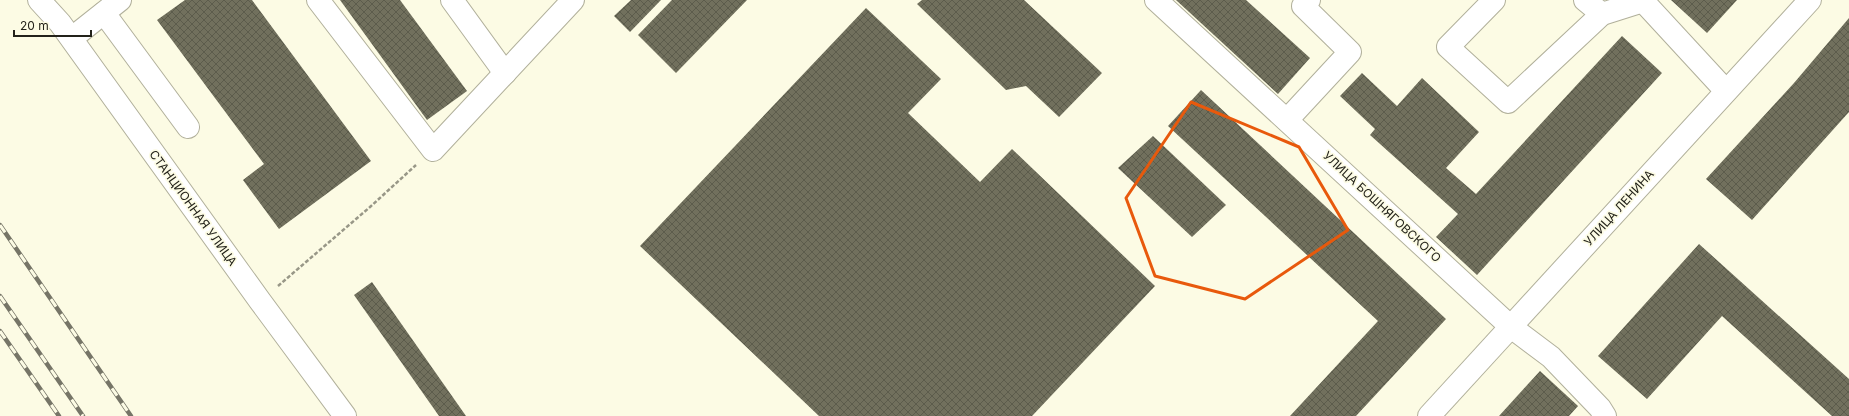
<svg xmlns="http://www.w3.org/2000/svg" width="1849" height="416" font-family="Inter,sans-serif">
<defs>
<pattern id="building-cross-hatch" width="8" height="8" patternUnits="userSpaceOnUse"><rect width="8" height="8" fill="#71705d"/><path d="M0 0l8 8M0 8l8-8" fill="none" stroke="#5c5c4c"/></pattern>
</defs>
<rect width="100%" height="100%" fill="#fcfbe4"/>
<g fill="url(#building-cross-hatch)">
<path d="M185 0H252L371 161 279 229 243 180 264 164 157 20Z"/>
<path d="M340 0H400L467 91 427 120Z"/>
<path d="M631 0H661L630 32 614 16Z"/>
<path d="M672 0H747L676 73 638 35Z"/>
<path d="M922 0H1024L1102 73 1059 117 1026 86 1006 90 917 4Z"/>
<path d="M1176 0H1246L1310 58 1278 94Z"/>
<path d="M1671 0H1737L1707 33Z"/>
<path d="M866 8 941 79 908 113 980 182 1012 149 1155 286 1032 416H819L640 246Z"/>
<path d="M1849 18V112L1752 220 1706 179 1794 83Z"/>
<path d="M1622 36 1662 73 1477 275 1436 237 1458 214 1370 135 1375 129 1340 96 1362 73 1397 106 1422 78 1479 132 1446 168 1476 194Z"/>
<path d="M1201 90 1446 319 1356 416H1290L1378 321 1168 126Z"/>
<path d="M1153 136 1226 205 1192 237 1118 168Z"/>
<path d="M1699 244 1849 379V416H1832L1722 316 1647 399 1598 356Z"/>
<path d="M372 282 466 416H439L354 295Z"/>
<path d="M1540 371 1578 406 1569 416H1499Z"/>
</g>
<g fill="none" stroke-linecap="round" stroke-linejoin="round">
<g stroke="#b1b09b" stroke-width="24">
<g id="minor">
<path d="M318 0 433 150 573 0"/>
<path d="M452 0 505 73"/>
<path d="M1156 0 1511 327 1551 357 1600 408 1605 416"/>
<path d="M1494 0 1448 47 1508 102 1602 14 1643 1"/>
<path d="M1585 0 1602 14"/>
<path d="M1644 0 1643 1 1726 91"/>
<path d="M104 13 188 127"/>
<path d="M72 38 120 0"/>
<path d="M1287 120 1350 52 1303 6 1309 0"/>
</g>
</g>
<g stroke="#b1b09b" stroke-width="24">
<g id="major">
<path d="M39 0 60 23 260 301 345 416"/>
<path d="M1429 416 1810 0"/>
</g>
</g>
<path stroke="#989787" stroke-width="2.5" stroke-dasharray="4 2" stroke-linecap="butt" d="M278 286 370 207 416 165"/>
<use href="#minor" stroke="#fff" stroke-width="22"/>
<use href="#major" stroke="#fff" stroke-width="22"/>
<g stroke="#767567" stroke-width="4.5">
<g id="rail">
<path d="M0 225 131 416"/>
<path d="M0 296 83 416"/>
<path d="M0 331 59 416"/>
</g>
</g>
<use href="#rail" stroke="#fcfbe4" stroke-width="3" stroke-dasharray="9" stroke-linecap="butt"/>
</g>
<path fill="none" stroke="#e8590c" stroke-width="3" stroke-linejoin="round" d="M1191 102 1299 147 1348 230 1245 299 1155 276 1126 198Z"/>
<g text-anchor="middle" stroke-width="3.5" stroke-linejoin="round" paint-order="stroke">
<g font-size="12" fill="#23221a" stroke="#fcfbe4">
<text transform="translate(1382 207) rotate(43)" y="4">УЛИЦА БОШНЯГОВСКОГО</text>
<text transform="translate(193 208) rotate(54)" y="4">СТАНЦИОННАЯ УЛИЦА</text>
<text transform="translate(1619 208) rotate(-48)" y="4">УЛИЦА ЛЕНИНА</text>
</g>
</g>
<path d="M14 30v6h77v-6" fill="none" stroke="#23221a" stroke-width="2"/>
<text x="20" y="30" font-size="12" fill="#23221a" stroke="#fcfbe4" stroke-width="3" paint-order="stroke">20 m</text>
</svg>
